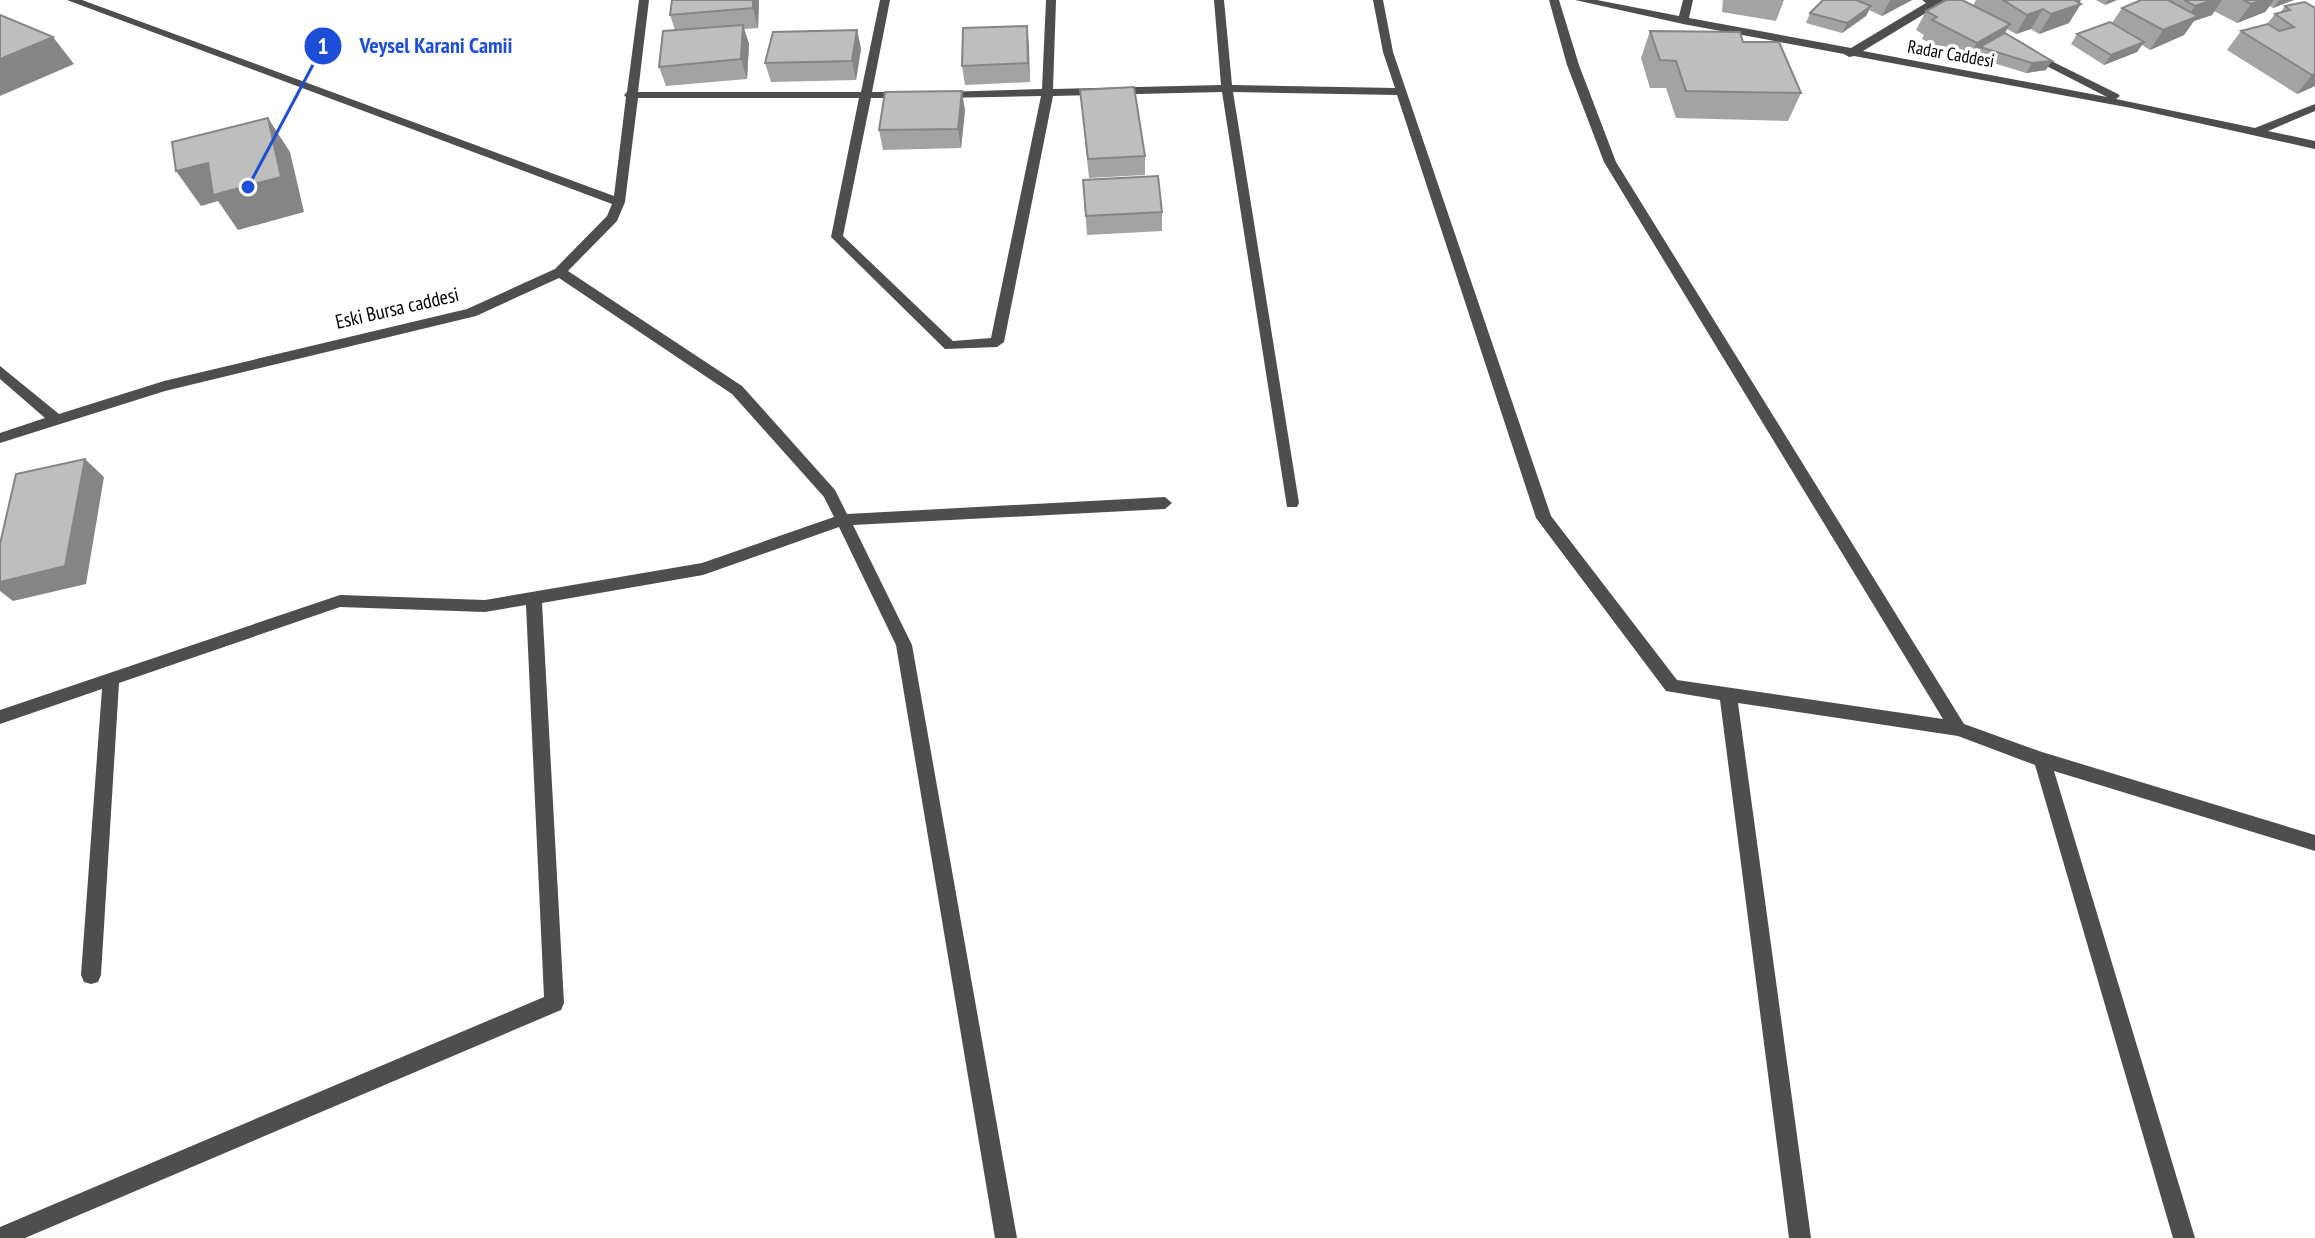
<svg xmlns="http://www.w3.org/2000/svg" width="2315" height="1238" font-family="'PT Sans Narrow',sans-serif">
<rect width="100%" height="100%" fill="#fff"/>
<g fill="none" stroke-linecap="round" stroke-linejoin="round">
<g fill="#4e4e4e" fill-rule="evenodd">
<path d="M67 0H82L614 196 626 97 624 95 627 92 639 0H649L638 92H861L880 0H890L872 92H904L910 95 904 98H871L843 236 953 341 991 338 1041 96 943 98 937 95 943 92 1042 89 1046 0H1056L1053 89 1221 85 1214 0H1224L1232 85 1395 88 1383 52 1373 0H1383L1393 52 1551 516 1677 680 1943 719 1604 162 1567 65 1549 0H1559L1579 65 1616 162 1964 724 2042 752 2315 835V851L2054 771 2195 1238H2173L2035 765 1958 736 1738 703 1811 1238H1789L1720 700 1666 691 1536 518 1397 95 1233 92 1299 503 1297 507H1287L1222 92 1053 96 1004 342 997 347 945 349 831 237 859 98H638L625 202 617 221 568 271 742 386 835 490 847 514 1165 497 1172 503 1165 509 853 525 912 645 1017 1238H995L896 645 839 527 703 575 542 603 564 1003 561 1010 25 1238H0V1227L544 997 526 605 485 612 340 607 119 683 101 975 98 982 91 984 84 982 81 975 102 689 0 724V710L340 595 485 600 702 563 834 517 824 497 732 394 559 278 476 316 165 391 0 443V433L45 418 0 379V366L59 414 164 381 467 309 555 269 607 216 612 204Z"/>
<path d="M1575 0H1597L1679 16 1683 0H1693L1689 18 1851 48 1926 3 1922 0H1944L1941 3 1958 12V16H1950L1934 8 1863 51 2107 97 2027 56 2025 54 2031 51 2118 94 2120 96 2116 99 2255 128 2315 104V111L2268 131 2315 141V149L2131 108 1854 56 1849 57 1844 54 1683 24Z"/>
</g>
</g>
<g fill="#a3a3a3">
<path d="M759 0 758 28 744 29 749 44 747 79 666 86 659 67 675 30 670 15Z"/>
<path d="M1723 0H1784L1776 21 1722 12Z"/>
<path d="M1823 0H1912L1882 16 1869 10 1866 16 1842 33 1806 23 1810 13Z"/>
<path d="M1976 0H2081L2069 23 2039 34 2031 29 2016 34 2007 29 2005 33 2046 70 2026 73 1974 57 1966 62 1922 39 1924 35 1916 30 1926 11 1973 5Z"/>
<path d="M2096 0H2117L2105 5Z"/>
<path d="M2138 0H2294L2273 8 2270 6 2265 12 2237 23 2214 11 2212 15 2194 21 2184 35 2150 50 2142 45 2137 52 2104 65 2071 44 2077 34 2112 23 2122 8 2139 1Z"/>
<path d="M2285 6 2315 8V86L2297 94 2227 50 2241 31 2266 25 2275 14 2280 13Z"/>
<path d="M1027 26 1030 82 965 85 962 66Z"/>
<path d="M857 30 861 49 856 80 771 82 765 63Z"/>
<path d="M1650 31 1743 42 1801 93 1788 121 1676 118 1666 88H1650L1641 58Z"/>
<path d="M1080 90 1145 156V175L1089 178Z"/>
<path d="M965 110 961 148 883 150 879 130Z"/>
<path d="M1083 180 1162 212V231L1087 235Z"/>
</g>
<g fill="#858585">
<path d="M753 0H759L758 28 753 8Z"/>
<path d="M1890 0H1912L1882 16Z"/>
<path d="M2070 0H2081L2078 5 2081 4 2069 23 2039 34 2051 14Z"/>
<path d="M2108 0H2117L2105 5Z"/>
<path d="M2213 0H2222L2212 15 2194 21 2184 35 2150 50 2163 30 2185 21 2195 6Z"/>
<path d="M2262 0H2274L2265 12 2237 23 2251 4Z"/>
<path d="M2279 0H2294L2273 8Z"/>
<path d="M1871 6 1866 16 1842 33 1847 23Z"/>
<path d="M2043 9 2031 29 2016 34 2027 15Z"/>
<path d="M2010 24 1999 43 1980 47 1974 57 1966 62 1977 43Z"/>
<path d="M743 25 749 44 747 79 741 59Z"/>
<path d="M1027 26 1029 46 1030 82 1028 63Z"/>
<path d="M857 30 861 49 856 80 852 61Z"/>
<path d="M53 37 74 64 0 96V59Z"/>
<path d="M2144 42 2137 52 2104 65 2111 55Z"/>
<path d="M2052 61 2046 70 2026 73 2032 63Z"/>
<path d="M2315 74V86L2297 94 2312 75Z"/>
<path d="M962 91 965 110 961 148 958 129Z"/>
<path d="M268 118 290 152 304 212 238 230 218 201 201 206 176 171 208 163Z"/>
<path d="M85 459 104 477 86 584 13 601 0 591V582Z"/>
</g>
<g fill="#bebebe" stroke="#858585" stroke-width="2">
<path d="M672 0H753V8L670 15Z"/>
<path d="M1823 0H1856L1871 6 1847 23 1810 13Z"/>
<path d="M1946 0H1962L2010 24 1977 43 1932 20 1937 17 1926 11Z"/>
<path d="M2003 0H2074L2081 4 2051 14 2043 9 2027 15Z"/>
<path d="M2141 0H2168L2198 16 2163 30 2122 8Z"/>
<path d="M2184 0H2213L2195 6Z"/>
<path d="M2243 0H2262L2251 4Z"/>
<path d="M2305 2 2315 8V74L2312 75 2241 31 2268 24 2279 31 2294 27 2275 14 2290 10 2285 6Z"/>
<path d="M0 15 53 37 0 59Z"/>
<path d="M2110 22 2144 42 2111 55 2077 34Z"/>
<path d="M743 25 741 59 659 67 663 31Z"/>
<path d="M1027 26 1028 63 962 66 963 28Z"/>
<path d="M857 30 852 61 765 63 773 32Z"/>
<path d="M1650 31 1740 32 1743 42H1779L1801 93 1686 91 1676 61 1660 60Z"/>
<path d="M2005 33 2052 61 2032 63 1980 47Z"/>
<path d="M1134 87 1145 156 1088 159 1080 90Z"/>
<path d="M962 91 958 129 879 130 885 92Z"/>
<path d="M268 118 281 177 213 195 208 163 176 171 172 142Z"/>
<path d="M1158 176 1162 212 1086 216 1083 180Z"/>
<path d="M85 459 65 566 0 582V544L16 474Z"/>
</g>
<g text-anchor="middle" stroke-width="7" stroke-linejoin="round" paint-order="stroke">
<g font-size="18" fill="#000" stroke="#fff">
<text transform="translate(1951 54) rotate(10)" y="6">Radar Caddesi</text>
</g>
<g font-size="20" fill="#000" stroke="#fff">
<text transform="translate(397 308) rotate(-13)" y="7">Eski Bursa caddesi</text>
</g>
</g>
<path fill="none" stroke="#1d4ed8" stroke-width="3" d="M248 187L323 46"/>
<g fill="#1d4ed8" stroke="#fff" stroke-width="3">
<circle cx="248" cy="187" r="8"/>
<circle cx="323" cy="46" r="20"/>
</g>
<g font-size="24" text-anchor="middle" font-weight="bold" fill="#fff">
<text x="323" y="54">1</text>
</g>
<g font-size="22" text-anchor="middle" font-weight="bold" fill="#1d4ed8" stroke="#fff" stroke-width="7" stroke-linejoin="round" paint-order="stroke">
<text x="436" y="53">Veysel Karani Camii</text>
</g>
</svg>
